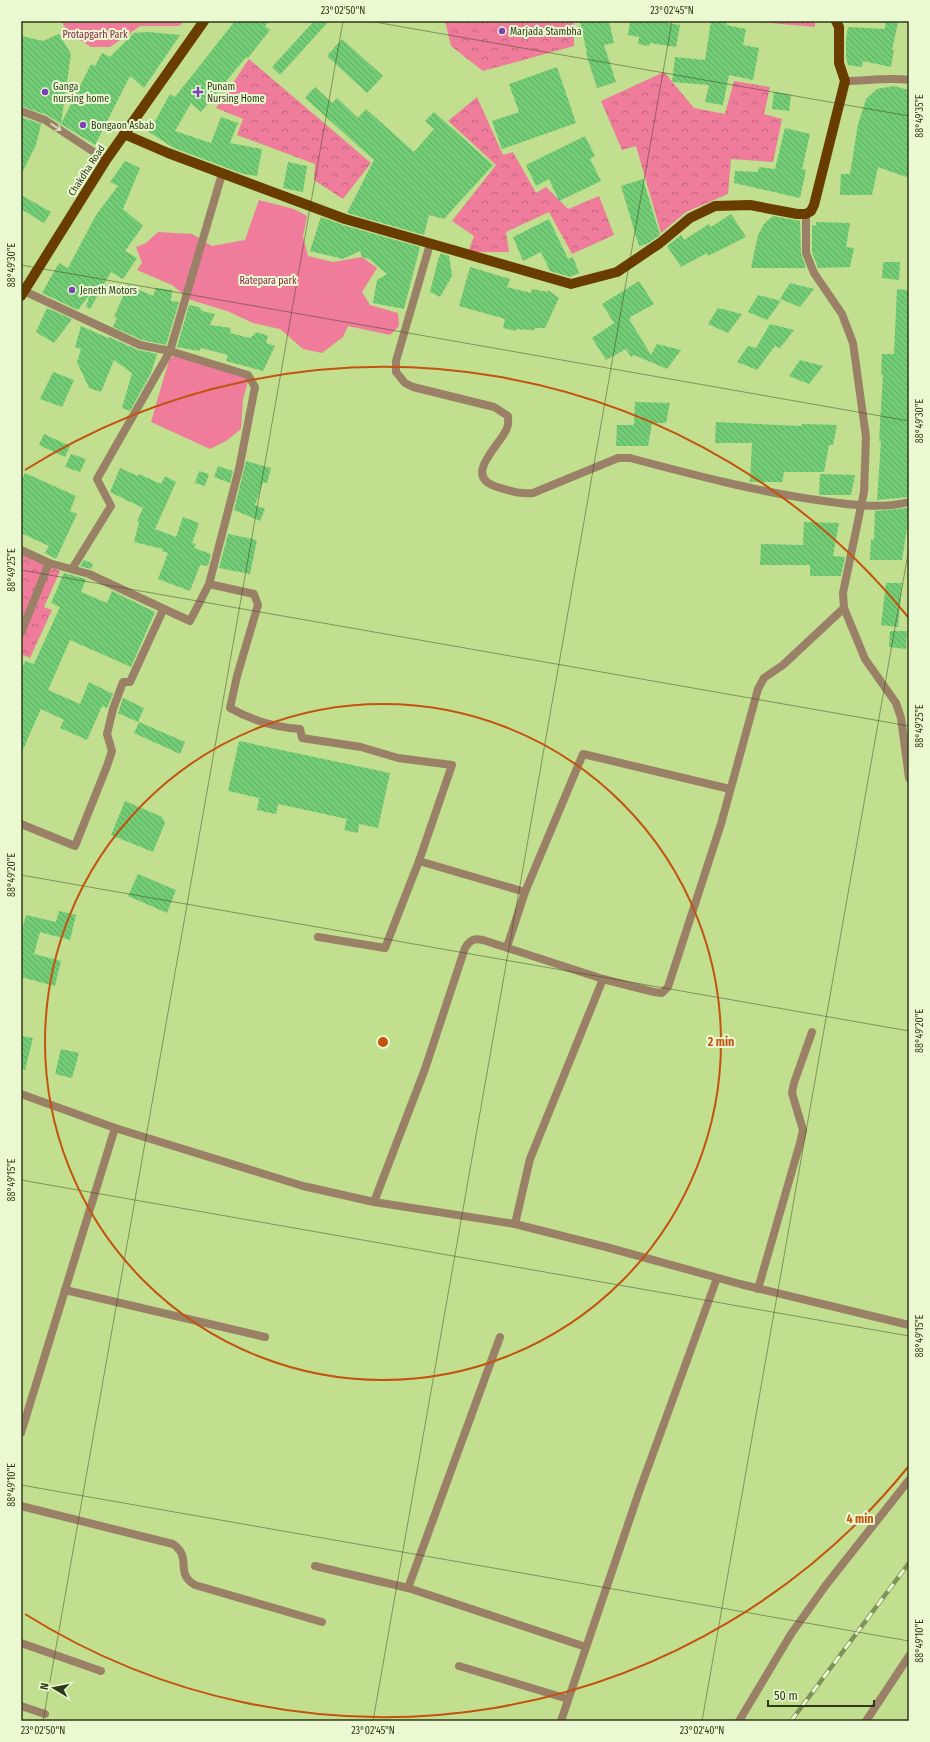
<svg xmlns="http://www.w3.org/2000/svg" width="930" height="1742" font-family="'Fira Sans Condensed',sans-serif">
<defs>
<pattern id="forest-crowns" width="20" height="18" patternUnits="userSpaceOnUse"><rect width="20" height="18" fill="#ee7c9a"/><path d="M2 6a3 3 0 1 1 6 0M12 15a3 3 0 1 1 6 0" fill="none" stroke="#c1677d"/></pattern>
<pattern id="building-back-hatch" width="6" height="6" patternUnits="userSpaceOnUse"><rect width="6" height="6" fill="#73cc76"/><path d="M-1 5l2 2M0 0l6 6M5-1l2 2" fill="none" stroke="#5fa760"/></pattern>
</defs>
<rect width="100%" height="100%" fill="#c2de8f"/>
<g fill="url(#forest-crowns)">
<path d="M445 21H574V46L483 71 451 46Z"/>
<path d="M747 21H815V27Z"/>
<path d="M249 59 371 163 343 199 314 180 315 164 237 135 243 119 216 108Z"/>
<path d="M664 72 694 108 725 114 734 81 770 87 764 114 782 119 773 162 731 159 728 194 686 212 661 233 636 146 622 150 601 101Z"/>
<path d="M477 97 503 155 513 152 536 193 546 187 568 209 599 196 614 235 572 254 549 212 506 232 509 252H468L474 236 452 221 496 165 448 121Z"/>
<path d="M21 553 60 571 44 607 52 610 30 658 23 655 21 658Z"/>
</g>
<g fill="#ee7c9a">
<path d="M61 21H185L179 26H140L110 47H91L69 33Z"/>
<path d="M259 200 294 209 307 216 303 237 308 256 333 262 362 257 377 268 362 292 370 305 398 313 399 326 390 335 348 326 343 337 322 353 303 349 280 329 253 323 227 311 191 300 172 285 137 270 142 263 136 247 146 243 158 232 192 234 212 246 245 240Z"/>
<path d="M177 353 249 377 243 400 241 429 226 441 210 449 151 422 169 360Z"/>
</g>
<g fill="url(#building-back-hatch)">
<path d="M235 21H269L265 26 270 30 248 58 246 57 201 112 191 103 175 131 211 143 221 117 238 123 230 143 262 149 257 176 243 174 174 148 149 132 170 94 175 97Z"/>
<path d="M314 21H329L280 75 272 67Z"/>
<path d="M580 21H609L614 43 604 45 616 82 597 88 586 53H587Z"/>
<path d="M630 21H657L680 25 676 47 650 43 649 46 638 44 639 37 628 35Z"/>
<path d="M711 21H727L726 25 746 29 743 45 759 48 753 80 729 75 723 105 705 102 709 85 672 82 675 57 705 60Z"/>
<path d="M886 21 898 23 892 50H894L891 67 863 61 862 67 848 65 846 57V39L848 27 885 29Z"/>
<path d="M148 32 180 35 144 88 130 76 95 145 61 124 91 64 95 66 102 53 110 57 134 33Z"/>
<path d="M59 34 71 54 61 124 47 115 21 106V36L43 41Z"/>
<path d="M342 39 383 76 367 93 327 56Z"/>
<path d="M557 67 576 123 502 149 492 121 519 112 509 84Z"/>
<path d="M894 86 909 90V178L878 167 872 195H840L841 174H850L858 124 866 99 877 89Z"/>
<path d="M315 87 332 103 337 98 358 118 366 109 414 152 434 129 425 121 434 112 493 165 444 219 429 215 424 235 347 213 374 160 305 98Z"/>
<path d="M774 92 791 95 789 111 772 109Z"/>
<path d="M21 117 41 124 36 145 21 175Z"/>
<path d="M785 128 810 134 802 169 806 170 800 198 734 183 735 171 758 172 759 167 775 169Z"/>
<path d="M585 136 595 156 590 159 601 181 559 201 549 179 536 186 526 165Z"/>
<path d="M125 161 140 168 123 209 143 226 125 251 137 258 123 279 111 272 90 309 86 307 90 294 78 310 42 293 59 263 68 268 96 215 118 186 110 182Z"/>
<path d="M288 162 307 166 303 192 283 188Z"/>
<path d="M643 179 660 235 647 244 639 246 621 186Z"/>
<path d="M21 195 51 212 44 223 21 209Z"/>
<path d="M731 214 746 237 708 256 707 253 681 267 667 246 681 235 684 240 709 224 711 227Z"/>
<path d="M773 216 800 221 801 253 806 268H751L758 235 764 224Z"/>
<path d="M321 217 343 225 420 247 404 309 373 303 377 280 387 274 369 259 362 257 360 251 343 259 310 251Z"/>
<path d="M549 219 568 259 573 257 579 273 570 277 550 271 541 252 523 261 513 237Z"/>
<path d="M816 222 850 223 846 247 854 248 850 267 818 268 812 252V225L816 226Z"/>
<path d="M441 253 449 256 452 276 440 297 430 292 438 260Z"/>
<path d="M883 262H900L899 280 882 278Z"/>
<path d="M470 267 510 279 507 287 531 293 532 289 548 292V290L559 298 545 328H535L534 330 516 329V331L503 328 505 319 459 306Z"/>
<path d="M639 281 654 304 630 317 631 318 629 319 651 355 657 344 681 350 667 369 634 355 631 357 626 349 606 360 592 338 614 323 602 304Z"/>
<path d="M790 283 814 289 800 307 780 299Z"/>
<path d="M128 285 153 296 156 288 172 290 171 301 179 302 166 345 142 340 113 327 117 318 114 317Z"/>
<path d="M897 289 909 290V497L877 500 881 441H879L883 374 881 375 882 354H894Z"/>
<path d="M758 295 781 301 767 320 748 312Z"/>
<path d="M189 305 199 307 202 311 215 314 210 325 231 328 230 333 250 338 257 332 268 336 266 343 275 346 263 371 226 361 228 355 201 348 199 351 177 347Z"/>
<path d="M47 308 72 319 54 343 36 332Z"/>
<path d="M718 308 742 314 728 333 708 324Z"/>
<path d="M770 324 794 330 780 348 775 346 757 370 737 362 748 346 756 348Z"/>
<path d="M81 326 108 338 109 337 138 350 157 354 151 373 130 411 122 408 132 373 114 360 101 392 89 388 77 362 81 349 75 347Z"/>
<path d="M800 360 823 366 809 384 789 376Z"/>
<path d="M53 372 74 380 62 407 40 399Z"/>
<path d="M635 402 670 403 666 423H652L648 446H616L617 425H634Z"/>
<path d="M716 422 802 426V424L837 425 833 445H829L824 472H784L782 482H750L752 443H715Z"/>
<path d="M44 434 70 446 65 457 39 445Z"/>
<path d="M71 454 86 459 80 472 65 467Z"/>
<path d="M246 461 271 468 267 483 263 482 255 505 265 509 260 521 234 510Z"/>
<path d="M218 466 233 471 230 483 214 477Z"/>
<path d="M120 468 138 476 139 474 161 484 165 476 176 482 155 529 176 537 183 517 199 523 192 543 196 544 194 548 211 554 208 566 200 565 190 591 158 579 168 553 162 551 163 549 134 542 139 522 137 521 143 508 110 492Z"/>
<path d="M199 471 209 474 205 486 195 483Z"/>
<path d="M25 473 76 496 70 511 77 514 56 559 45 553 49 546 21 533V482Z"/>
<path d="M820 474 855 475 851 495H819Z"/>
<path d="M907 508 909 509V515L902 560H870L871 539 874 540 875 511Z"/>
<path d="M804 522 839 523 833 556 845 557 841 576H810V565H760L761 544 803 545Z"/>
<path d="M228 534 257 540 250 574 219 568Z"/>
<path d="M84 560 93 564 91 569 80 566Z"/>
<path d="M64 573 86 579 81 592 107 603 112 591 155 612 131 667 70 640 48 690 80 704 89 682 113 694 107 708 102 706 87 740 60 728 64 720 41 709 21 754V671L25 661 34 664 60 607 51 603Z"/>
<path d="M886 583H902L898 627 881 625Z"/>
<path d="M890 631H907L906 649 889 647Z"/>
<path d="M123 698 144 708 138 722 118 713Z"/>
<path d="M139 722 185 742 180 754 134 733Z"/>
<path d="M239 741 390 773 378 828 359 824 358 833 344 830 347 819 278 804 276 814 257 810 259 798 228 791Z"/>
<path d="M125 801 162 817 165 823 153 852 111 835Z"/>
<path d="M138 874 176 890 167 913 128 896Z"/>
<path d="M59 911 76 915 70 940 40 932 34 954 61 961 55 986 21 977V933L26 915 56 922Z"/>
<path d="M21 1036 33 1038 25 1070 21 1069Z"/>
<path d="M61 1049 79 1053 72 1078 55 1074Z"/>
</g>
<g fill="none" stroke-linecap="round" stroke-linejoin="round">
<g stroke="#9a8067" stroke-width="8">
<path d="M21 550 49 563 21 633"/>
<path d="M49 563 89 574 190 621 209 584 254 594 258 605 237 676 230 708C251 720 275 727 300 729L302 738 361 747 398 758 452 765 419 861 385 948 318 937"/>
<path d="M21 824 75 846 107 766 112 751 107 734 113 709 123 682H130L163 610"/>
</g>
<g stroke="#9a8067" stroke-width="8">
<path d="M845 81C866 81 888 77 909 80"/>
<path d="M21 111 45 120 106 160"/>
<path d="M806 214V253L814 273 842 314 853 343 866 437 864 492 843 593 844 608 865 659 896 703 901 718 909 778"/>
<path d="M430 244 396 361V372L405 383 413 387 494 407 508 416C508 420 509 424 507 428 501 445 461 476 497 487 511 491 518 494 533 493L618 458H630C694 475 758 492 824 501 851 505 882 509 909 502"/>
<path d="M24 291 140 345 170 351 248 375 255 387 239 469 209 584"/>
<path d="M72 569 111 506 97 479 170 351 222 174"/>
<path d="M419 861 525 892 507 947"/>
<path d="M525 892 583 754 730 789"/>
<path d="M21 1094 115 1128 303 1186 374 1202 515 1224 606 1247 740 1284 909 1325"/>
<path d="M374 1202 425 1069 465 948C470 940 474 938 483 940L603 979"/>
<path d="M515 1224 530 1159 603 979 654 992 662 993 668 987 721 824 758 689 764 678 783 665 844 608"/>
<path d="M758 1289 800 1143 803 1130 792 1093 794 1083 812 1032"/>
<path d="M65 1290 265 1337"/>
<path d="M21 1433 115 1128"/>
<path d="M21 1506 173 1544C193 1558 174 1573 195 1585L322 1622"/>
<path d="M315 1566 408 1588 586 1647"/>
<path d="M408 1588 500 1337"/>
<path d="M21 1643 101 1671"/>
<path d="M459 1666 568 1699"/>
<path d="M21 1706 45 1714"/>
<path d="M561 1721 639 1492 717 1278"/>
<path d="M739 1721 791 1634 826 1585 909 1480"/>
<path d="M866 1721 909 1656"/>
</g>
<g stroke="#693c00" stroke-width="10">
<path d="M124 134 168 153 345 219 571 284 617 272 660 243 690 218 715 206 750 205 797 214H806L811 211 814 205 845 81 839 63V27L836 21"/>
<path d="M21 296 106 160 204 21"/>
</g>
<g stroke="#7f9259" stroke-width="4.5">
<path id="rail" d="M791 1721 909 1563"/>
</g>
<use href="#rail" stroke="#eaf9d2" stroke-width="3" stroke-dasharray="9" stroke-linecap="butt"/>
</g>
<defs><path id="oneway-shaft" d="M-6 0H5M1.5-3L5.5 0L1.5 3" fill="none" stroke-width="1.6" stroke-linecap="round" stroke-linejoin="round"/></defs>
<use stroke="#dae1bd" href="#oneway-shaft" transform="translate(56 127) rotate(33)"/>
<path fill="none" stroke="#2f3919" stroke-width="1" stroke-opacity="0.45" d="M369 21 909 116M21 265 909 421M21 570 909 726M21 875 909 1031M21 1180 909 1336M21 1485 909 1641M43 1721 343 21M373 1721 672 21M702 1721 909 548"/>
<g fill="none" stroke="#c3530f" stroke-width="2">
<circle cx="383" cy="1042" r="338"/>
<path d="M908 1467A675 675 0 0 1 25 1614M25 470A675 675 0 0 1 908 617"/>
</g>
<g fill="#7d41b6" stroke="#eaf9d2" stroke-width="1.5">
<circle cx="502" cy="31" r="4"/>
<circle cx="45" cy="92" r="4"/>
<path d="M196 86h4v4h4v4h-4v4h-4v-4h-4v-4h4z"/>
<circle cx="83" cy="125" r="4"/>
<circle cx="72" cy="290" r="4"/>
</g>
<g text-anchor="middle" stroke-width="4" stroke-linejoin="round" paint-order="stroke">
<g font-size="10" fill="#2f3919" stroke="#eaf9d2" text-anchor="start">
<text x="510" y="35">Marjada Stambha</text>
<text x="53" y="90">Ganga<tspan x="53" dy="12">nursing home</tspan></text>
<text x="207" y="90">Punam<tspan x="207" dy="12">Nursing Home</tspan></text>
<text x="91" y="129">Bongaon Asbab</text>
<text x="80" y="294">Jeneth Motors</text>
</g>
<g font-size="10" fill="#8b2246" stroke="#eaf9d2">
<text x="95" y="38">Protapgarh Park</text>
<text x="268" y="284">Ratepara park</text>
</g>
<g font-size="10" fill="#2f3919" stroke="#eaf9d2">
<text transform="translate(86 170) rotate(-57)" y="4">Chakdha Road</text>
</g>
</g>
<circle cx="383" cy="1042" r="6" fill="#c3530f" stroke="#eaf9d2" stroke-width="2"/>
<g font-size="12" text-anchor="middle" font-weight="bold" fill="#c3530f" stroke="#eaf9d2" stroke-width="4" stroke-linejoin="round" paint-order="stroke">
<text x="721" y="1046">2 min</text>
<text x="860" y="1523">4 min</text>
</g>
<rect width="930" height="1742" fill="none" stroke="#eaf9d2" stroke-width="44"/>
<g transform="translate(54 1688) rotate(280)" stroke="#eaf9d2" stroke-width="3" paint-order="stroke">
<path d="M0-3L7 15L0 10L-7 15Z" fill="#2f3919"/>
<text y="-6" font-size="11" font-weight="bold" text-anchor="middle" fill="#2f3919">N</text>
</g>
<path d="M768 1700v6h106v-6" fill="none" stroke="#2f3919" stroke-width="2"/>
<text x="774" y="1700" font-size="12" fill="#2f3919" stroke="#eaf9d2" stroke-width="3" paint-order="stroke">50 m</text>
<rect x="22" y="22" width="886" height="1698" fill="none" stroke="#2f3919" stroke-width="1.5"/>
<g font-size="10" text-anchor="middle" fill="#2f3919">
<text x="343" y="14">23°02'50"N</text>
<text x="672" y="14">23°02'45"N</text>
<text transform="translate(919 116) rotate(-90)" y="4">88°49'35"E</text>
<text transform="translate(11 265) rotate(-90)" y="4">88°49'30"E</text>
<text transform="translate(919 421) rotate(-90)" y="4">88°49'30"E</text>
<text transform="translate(11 570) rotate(-90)" y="4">88°49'25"E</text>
<text transform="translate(919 726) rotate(-90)" y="4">88°49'25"E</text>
<text transform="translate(11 875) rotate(-90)" y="4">88°49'20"E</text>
<text transform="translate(919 1031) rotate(-90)" y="4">88°49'20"E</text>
<text transform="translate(11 1180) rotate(-90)" y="4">88°49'15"E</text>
<text transform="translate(919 1336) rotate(-90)" y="4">88°49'15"E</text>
<text transform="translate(11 1485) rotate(-90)" y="4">88°49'10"E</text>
<text transform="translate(919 1641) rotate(-90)" y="4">88°49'10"E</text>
<text x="43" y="1734">23°02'50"N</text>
<text x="373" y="1734">23°02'45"N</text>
<text x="702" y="1734">23°02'40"N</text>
</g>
</svg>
